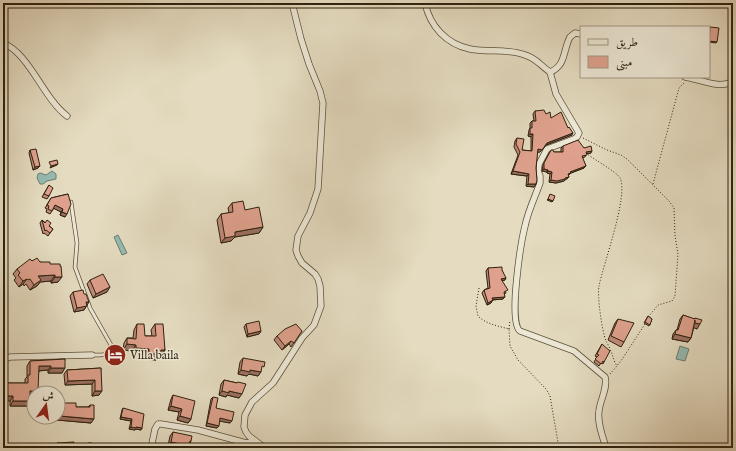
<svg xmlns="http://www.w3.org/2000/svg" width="736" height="451" font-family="'IM FELL English',Amiri,serif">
<rect width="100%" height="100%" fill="#e4dbc0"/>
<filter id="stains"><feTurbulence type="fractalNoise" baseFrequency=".005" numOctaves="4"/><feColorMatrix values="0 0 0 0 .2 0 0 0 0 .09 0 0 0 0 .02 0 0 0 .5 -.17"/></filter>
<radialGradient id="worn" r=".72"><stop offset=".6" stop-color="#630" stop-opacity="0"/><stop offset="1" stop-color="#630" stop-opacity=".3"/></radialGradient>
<g fill="#95bbb2" stroke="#6c7d71">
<path d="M52 171 56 174V179L47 181 43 184H40L37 178 38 174 40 173 46 175Z"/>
<path d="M118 235 127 253 122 255 114 237Z"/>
<path d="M680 346 689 349 685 361 676 359Z"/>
</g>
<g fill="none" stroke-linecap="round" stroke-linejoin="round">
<g stroke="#5c503b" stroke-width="4.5">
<path id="lane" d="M71 202 77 243 75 267 90 308 111 345C108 357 102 355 92 355"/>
</g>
<g stroke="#5c503b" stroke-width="7">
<g id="street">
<path d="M425 3C430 26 446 44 470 49 488 53 507 48 525 55 536 58 541 66 550 72 566 66 563 50 570 37L575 33 581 34"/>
<path d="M3 43C30 54 43 98 67 116"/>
<path d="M550 72 556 94 579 133 577 137 574 139 547 149 539 164 538 171 540 176V183C535 197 528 211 525 226 521 242 508 322 520 331L574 351 605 377C608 388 600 400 599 411 597 423 603 437 606 448"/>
<path d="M685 77C699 79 720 90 733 81"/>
<path d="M3 360 10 357 92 355"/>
<path d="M151 448 155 429 158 424H161L198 430 246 443 255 441"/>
<path d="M265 448 249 436 246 432 244 427 245 415 252 402 273 383 302 338 314 325 321 306 320 286 318 279 315 274 302 263 298 256 296 250 298 236 310 213 318 189 323 103 320 91 309 64 301 39 292 3"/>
</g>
</g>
<g stroke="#2e210f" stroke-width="1" stroke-dasharray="1 2" stroke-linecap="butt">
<path d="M583 138 607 150 621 155 627 159 669 201 674 208 675 236 678 254 675 296 672 301 658 305 649 316"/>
<path d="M586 153C593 159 617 172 620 178 629 195 603 265 599 286 597 296 602 331 606 341 607 343 609 346 610 349 613 355 613 360 617 366"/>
<path d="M653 184 679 88 684 83"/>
<path d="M479 288 476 306 478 316C486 324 498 326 509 329L510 346 518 360 546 389 550 396 559 448"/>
<path d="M509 329 510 320"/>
<path d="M610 374 621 361 645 324"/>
</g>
<use href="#lane" stroke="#ede8d6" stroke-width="3"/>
<use href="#street" stroke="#ede8d6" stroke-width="5.5"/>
</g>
<g fill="#c08a79" stroke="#2e210f">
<path d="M535 111 546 114 572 135 546 145 540 152H537L536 168V184L534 187 526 186 527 176 511 174 518 155 514 147 515 141 517 138 522 150 531 151V137L528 136 529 130 530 128V123L532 121H534L533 114Z"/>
<path d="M563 146 584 148 591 153 586 154 585 157 582 158 586 166 584 168 571 173 569 175H568L569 177 567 179H565L564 181 556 183 549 182 550 174 547 173V172L542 171 543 165 550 152H561V148Z"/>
<path d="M30 150 38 168 33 170 29 153Z"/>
<path d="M49 185V196L47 199 42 197Z"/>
<path d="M68 194 65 217 60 215 61 212 54 208 50 214 46 212 47 209 45 208 51 198Z"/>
<path d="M232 203 245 210 263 227 259 233 235 237 231 241 221 243 217 220 221 214 229 213 228 208Z"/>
<path d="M42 220 53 229 48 236 44 233 43 234 40 223Z"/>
<path d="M32 261 40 262 50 264 58 282 51 283V281L40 282 37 286 30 290 26 284 24 286 23 284 19 287 14 280 16 278 13 274 17 269Z"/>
<path d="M488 268 502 270 505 280 502 281 506 293 504 294 503 299 492 300 491 303 487 305 482 293 484 290 488 288 486 271Z"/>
<path d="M90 280 107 292 93 298 87 284Z"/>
<path d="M73 292 87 305 84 310 74 312 70 296Z"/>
<path d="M683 315 694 319 695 318 697 329 694 327 691 338 688 342 672 339 673 334 676 330H677L680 319Z"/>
<path d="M648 316 652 319 649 326 644 323Z"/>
<path d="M618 319 624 342 621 347 608 340 615 323Z"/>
<path d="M137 324 145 336H152L151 330 155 324 165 350 161 356 160 355 156 360 145 359 146 355 132 353V351L123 350 124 343 127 338H133L134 330Z"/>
<path d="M246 324 261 331 259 334 247 337 244 327Z"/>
<path d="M302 331 291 347 289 344 282 350 274 340 277 336Z"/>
<path d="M602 344 604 362 603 364 601 363 599 366 594 362 597 357 595 356Z"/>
<path d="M243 358 261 371 258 376 249 374 247 376 238 374 240 362Z"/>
<path d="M65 359 62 373H48V370L39 371 34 395H30V401L27 406H10V401L6 383H25V379L27 377V366L30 361Z"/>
<path d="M101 368 99 395 92 396V384L65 385 64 374 67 370Z"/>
<path d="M224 380 237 383 238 382 239 398 227 395 226 397 219 395 221 384Z"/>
<path d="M173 395 191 419 188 423 177 420 179 412 168 410 171 399Z"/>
<path d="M213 397 216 408 230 423 220 421 217 428 206 426 211 399Z"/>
<path d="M60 403 76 407H88L90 405 91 423 57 420V417H58V406Z"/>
<path d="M123 408 142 428 141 430 136 429 135 430 129 429 131 421 120 419 122 410Z"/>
<path d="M173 432 191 441 188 448H175L168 446 170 436Z"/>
<path d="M57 443 74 445H87L88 443 92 448H55V447Z"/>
</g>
<g fill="#9c7163" stroke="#2e210f">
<path d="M709 41 717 42 716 43 709 42Z"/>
<path d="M573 133 572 135 546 145 547 143Z"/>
<path d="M530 134H533L531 137 528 136Z"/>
<path d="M538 149 542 150 540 152H536Z"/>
<path d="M592 151 591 153 585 154 586 152Z"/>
<path d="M58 164 57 165 50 168 51 166Z"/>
<path d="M40 166 38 168 33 170 35 167Z"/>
<path d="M586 166 584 168 571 173 569 175 566 176 570 172Z"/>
<path d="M544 169 548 170 547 172 542 171Z"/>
<path d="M513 171 529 174 527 176 511 174Z"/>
<path d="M548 171 552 172 550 174 547 173Z"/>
<path d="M569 177 564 181 556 183 549 182 551 180Z"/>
<path d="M528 184H536L534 187 526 186Z"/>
<path d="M548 199 553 201 552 202 547 200Z"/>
<path d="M55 205 63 209 61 212 53 208Z"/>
<path d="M62 212 67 214 65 217 60 215Z"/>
<path d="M263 227 259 233 235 237 231 241 221 243 225 238 235 232Z"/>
<path d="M55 275 51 281 40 282 37 286 30 290 34 285 38 276Z"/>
<path d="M55 277H62L58 282 51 283Z"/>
<path d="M506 278 505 280 499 281 501 279Z"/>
<path d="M27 279 23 284 19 287 23 281Z"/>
<path d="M110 287 107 292 93 298 96 294Z"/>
<path d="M505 297 503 299 490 300 492 298Z"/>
<path d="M493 300 491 303 487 305 488 303Z"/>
<path d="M86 302H89L84 310 74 312 77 308Z"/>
<path d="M695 323 700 324 697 329 692 327Z"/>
<path d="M261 331 259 334 247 337 248 334Z"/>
<path d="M675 334 691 338 688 342 672 339Z"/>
<path d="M291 341 289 344 282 350 285 346Z"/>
<path d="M127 344 136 345 132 351 123 350Z"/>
<path d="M136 348 149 349 146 355 132 353Z"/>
<path d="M161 350H165L161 356 160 355 156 360 145 359 149 354Z"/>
<path d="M39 366H51L48 370 36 371Z"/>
<path d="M51 368H65L62 373H48Z"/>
<path d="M241 370H250L261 372 258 376 249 374 247 376 238 374Z"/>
<path d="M95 380 92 384 65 385 68 381Z"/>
<path d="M30 391H38L37 393H34V395H27Z"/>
<path d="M95 391H102L99 395 92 396Z"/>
<path d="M222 391H229L242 394 239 398 227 395 226 397 219 395Z"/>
<path d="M3 396H13L10 401H3Z"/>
<path d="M13 401H30L27 406H10Z"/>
<path d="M171 406 182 409 179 412 168 410Z"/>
<path d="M60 416 94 419 91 423 57 420Z"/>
<path d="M180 416 191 419 188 423 177 420Z"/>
<path d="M121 417 132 419 131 421 120 419Z"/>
<path d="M220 418 232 421 230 423 219 421Z"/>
<path d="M207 423 219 426 217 428 206 426Z"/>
<path d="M131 427H136L142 428 141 430 136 429 135 430 129 429Z"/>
<path d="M171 442 189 446 188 448H175L168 446Z"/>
</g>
<g fill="#dfa18d" stroke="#2e210f">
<path d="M710 27 719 28 717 42 709 41Z"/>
<path d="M544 110 546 114 550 112 551 118 561 112 568 128 569 127 573 133 547 143 542 150 538 149 536 168 537 180 536 184H528L529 174 513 171 520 152 516 144 517 138 524 139 522 150 532 151 533 134H530V128H532V121H536L535 111Z"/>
<path d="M578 140 584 148 591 146 592 151 586 152 587 155 582 156 586 166 570 172 571 173 568 174 569 177 565 178V179L557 181 551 180 552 172 548 171V170L544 169V163L551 150H553L554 152H563V146Z"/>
<path d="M36 149 40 166 35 167 30 150Z"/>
<path d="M57 160 58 164 51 166 49 162Z"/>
<path d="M49 185 53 188 49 196 44 194Z"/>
<path d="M68 194 71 204 67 214 62 212 63 209 55 205 52 211 48 209 49 206 47 205 51 198Z"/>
<path d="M550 194 555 196 553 201 548 199Z"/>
<path d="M243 201 245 210 259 207 263 227 235 232V236L225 238 221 214 233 212 232 203Z"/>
<path d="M42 220 45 223 47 220 51 223 49 226 53 229 50 233 46 230 45 231Z"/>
<path d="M37 258 40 262H50V264H60V266H61L62 277H55V275L38 276 41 280 34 285 30 279 28 280 27 279 23 281 18 275 20 273 17 269 30 259 32 261Z"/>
<path d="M502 267V270L506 278 501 279 508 290 504 292 505 297 492 298 493 300 488 303 484 290 490 288 488 268Z"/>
<path d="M103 274 110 287 96 294 90 280Z"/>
<path d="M83 290 84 294H86L89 302H86L87 306 77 308 73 292Z"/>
<path d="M683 315 695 319V318L702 320 700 324 695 323V320L691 338 675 334 676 330H678Z"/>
<path d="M648 316 652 319 650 325 645 322Z"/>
<path d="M618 319 634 323 624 342 611 336Z"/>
<path d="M259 321 261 331 248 334 246 324Z"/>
<path d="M137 324H144L145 336H156L155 324H163L165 350H161L160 354H149V349L136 348V345L127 344V338L136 339Z"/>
<path d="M296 324 302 331 294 343 291 341 285 346 277 336 285 329Z"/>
<path d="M602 344 610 351 604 362 603 361 601 364 595 359 599 355 597 354Z"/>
<path d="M243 358 265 362 264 367 262 366 261 372 250 370V372L241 370Z"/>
<path d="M65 359V368H51V366H39L38 391H30V401H13V396H3V375H6V383H28V375H30V361Z"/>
<path d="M101 368 102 391H95V380L68 381 67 370Z"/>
<path d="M224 380 237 383 238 382 246 384 242 394 229 391V393L222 391Z"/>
<path d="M173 395 195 401 191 419 180 416 182 409 171 406Z"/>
<path d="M213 397 218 398 216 408 234 412 232 421 220 418 219 426 207 423Z"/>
<path d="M60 403H76V407H90V405H94V419L60 416Z"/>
<path d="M123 408 144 414 142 428 136 427V428L131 427 132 419 121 417Z"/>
<path d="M173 432 192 436 191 441H190L189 446 171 442Z"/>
<path d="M74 442V445H88V443H92V448H57V443Z"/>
<path d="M234 446 246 448H234Z"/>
</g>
<defs>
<g id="hotel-disc" transform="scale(1.15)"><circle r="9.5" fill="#8f2418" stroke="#ede8d6"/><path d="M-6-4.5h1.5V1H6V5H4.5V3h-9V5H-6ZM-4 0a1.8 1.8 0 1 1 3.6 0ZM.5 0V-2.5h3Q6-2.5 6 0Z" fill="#fff"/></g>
</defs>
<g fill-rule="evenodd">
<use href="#hotel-disc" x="115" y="355"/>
</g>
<g text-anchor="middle" stroke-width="3" stroke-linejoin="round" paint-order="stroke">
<g font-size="12" fill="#2e210f" stroke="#ede8d6" text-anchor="start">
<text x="130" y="359">Villa baila</text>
</g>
</g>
<rect width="736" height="451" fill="none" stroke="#e4dbc0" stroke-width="16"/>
<rect x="4" y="4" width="728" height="443" fill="none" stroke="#2e210f" stroke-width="2"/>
<rect x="8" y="8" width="720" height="435" fill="none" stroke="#2e210f"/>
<rect x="580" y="26" width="130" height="52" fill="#ede8d6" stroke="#a19886"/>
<rect x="588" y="39" width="20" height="6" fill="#ede8d6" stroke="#a19886"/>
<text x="616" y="46" font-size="12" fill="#2e210f">طريق</text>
<rect x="588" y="56" width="20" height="12" fill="#dfa18d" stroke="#a19886"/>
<text x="616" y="66" font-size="12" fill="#2e210f">مبنى</text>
<g transform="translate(46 405) rotate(14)"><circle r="19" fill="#ede8d6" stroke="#a19886"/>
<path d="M0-3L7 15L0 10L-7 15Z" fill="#8f2418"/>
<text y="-6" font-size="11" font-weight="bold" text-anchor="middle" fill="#2e210f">ش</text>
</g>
<rect width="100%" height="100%" filter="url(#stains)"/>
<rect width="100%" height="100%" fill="url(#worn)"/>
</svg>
